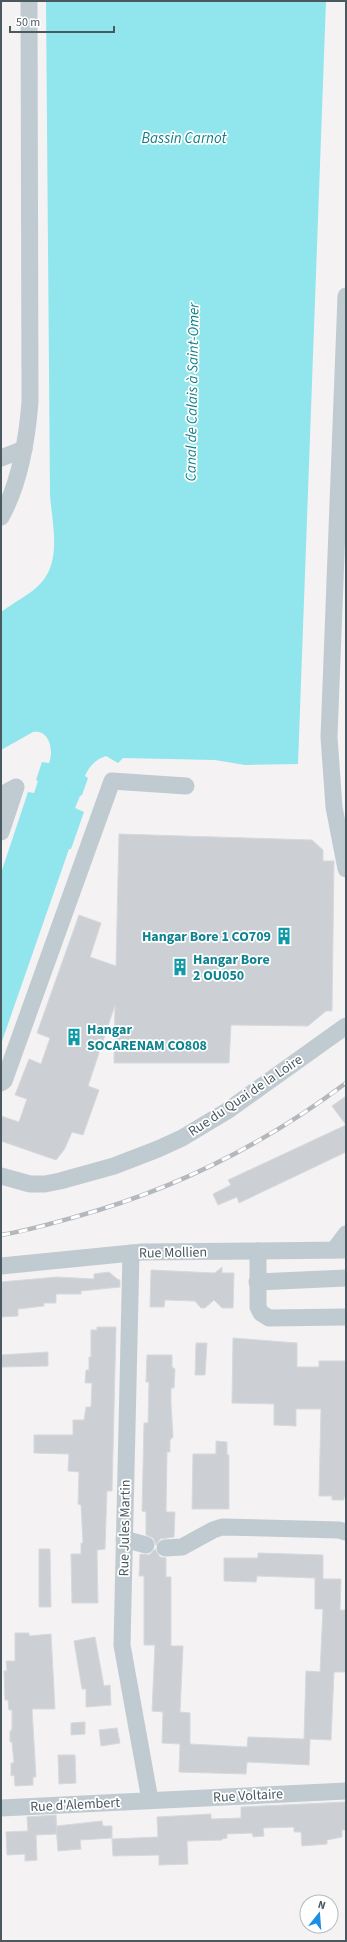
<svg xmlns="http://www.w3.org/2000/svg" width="347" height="1942" font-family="'Source Sans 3',sans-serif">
<rect width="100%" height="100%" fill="#f4f2f3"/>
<path fill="#90e6ec" d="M46 1H326L298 764 245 765 215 760 123 758 118 763 106 756C96 759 89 766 85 776L88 778 82 795 80 796 75 808 84 812 71 849H69L1 1044V873L28 792 34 793 38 781 36 780 42 762 49 763C54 752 50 729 33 732L1 750V612C14 602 30 595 41 583 62 560 52 523 50 495Z"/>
<g fill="#ccd0d4" stroke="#d6d9dd">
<path d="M119 834 312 840 323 850V861H334L332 1011H326L308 1026 231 1025 229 1063H114L115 1005 88 1086 99 1090 83 1135 72 1132 64 1150 56 1160 1 1141V1116L19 1122 27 1099 15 1095 29 1059 41 1064 50 1038 37 1033 79 915 101 923 90 957 116 966Z"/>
<path d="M346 1096V1152L239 1203 237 1197 218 1205 213 1194 231 1185 228 1180 346 1125 332 1106Z"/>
<path d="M222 1267V1273H234L233 1308H222L214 1300 205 1308H201L195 1301 165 1300 164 1307H150L151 1270 215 1273Z"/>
<path d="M109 1272 117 1279 120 1280V1287L81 1291V1294H56V1303H44V1306L18 1309V1316L1 1317V1282L57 1277 94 1279V1274Z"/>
<path d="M97 1327H116L112 1491H107L105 1549 97 1550 98 1603H72L71 1554H81V1543H83L81 1505 78 1504 79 1472 68 1471 69 1454 34 1453V1435H73V1420H84L86 1407H91L92 1383H85L86 1370H89V1357H91V1330H97Z"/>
<path d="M233 1338 297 1343V1367H319V1361H346V1497H344V1500H332V1496H319L321 1409H296V1426L274 1425V1404L232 1403Z"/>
<path d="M196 1343H207L205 1375H195Z"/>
<path d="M48 1352V1366L1 1367V1355Z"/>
<path d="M147 1355H172V1367L175 1369 174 1388H171V1404L173 1437 170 1440V1452H167L166 1512H175L174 1537 160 1539 156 1545 153 1538 146 1535V1512L142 1511 144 1423H148L149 1382H146Z"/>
<path d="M216 1441 227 1442V1455H229V1509H192L193 1454H216Z"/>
<path d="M39 1549H50L51 1607H39Z"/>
<path d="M155 1549 160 1557 166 1558V1577H171V1646H183L180 1712 190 1713V1744L247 1747 248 1737 304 1739 306 1671 320 1672 323 1609H315V1578L257 1576 256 1582 224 1581V1558H258V1553L323 1555V1579H341L340 1610H346V1672H334L331 1740 310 1739 309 1765 247 1762 246 1774 179 1772 180 1744 162 1743 163 1712 152 1711 155 1645H144V1576H139L140 1554 149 1555Z"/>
<path d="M15 1633H29V1636L51 1634 55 1709H32L36 1777H33V1785L15 1786 14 1775 11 1776V1763H14L12 1742H10V1731L12 1730V1710H9L8 1700H5L4 1671H7L6 1661H15Z"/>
<path d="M95 1637 104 1686 110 1685 111 1705 86 1707V1689H82L74 1641Z"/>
<path d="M85 1722V1734L71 1735V1723Z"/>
<path d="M117 1728 120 1743 101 1746 99 1730Z"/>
<path d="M58 1755H75L76 1783 59 1784Z"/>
<path d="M346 1802V1830H342V1837L327 1840V1844L302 1846 301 1832H294V1827L263 1828 264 1836 253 1837 252 1833 227 1834V1838L222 1839V1840L187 1841 188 1864 159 1865V1855L113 1856 112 1839 158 1837 157 1817 211 1814V1819L241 1818V1807Z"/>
<path d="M56 1815 57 1834 36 1835 37 1860 25 1861V1854L7 1855 6 1832 28 1831 27 1817Z"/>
<path d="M102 1821 103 1826H112V1838L80 1840 81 1849 58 1851 56 1826Z"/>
</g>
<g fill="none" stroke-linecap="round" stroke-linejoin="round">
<g stroke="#c0cbd1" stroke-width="17">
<path d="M346 296 329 737 334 807 346 869"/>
<path d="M1 458 24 449"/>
<path d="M1 517C20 483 27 440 30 402L29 1"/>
<path d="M1 795 16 787 1 832"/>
<path d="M1 1083 4 1081 112 781 186 786"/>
<path d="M1 1176 30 1184H45L60 1181 114 1166 158 1149 182 1138 227 1111 346 1026"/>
<path d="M334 1250 346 1234"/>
<path d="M258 1251V1307L261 1313 269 1318 346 1317"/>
<path d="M131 1253 122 1645 150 1800"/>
<path d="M1 1266 142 1252 346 1250"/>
<path d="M257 1282 346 1278"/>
<path d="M124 1539 146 1545"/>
<path d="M165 1548 182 1547 213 1530 222 1527 339 1530 346 1532"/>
<path d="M1 1808 346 1791"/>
</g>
<g stroke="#b4b8bc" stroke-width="4.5">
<path id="rail" d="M1 1235C26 1231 50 1224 75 1217 173 1190 265 1144 346 1083"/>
</g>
<use href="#rail" stroke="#fff" stroke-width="3" stroke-dasharray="9" stroke-linecap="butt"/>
</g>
<defs>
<g id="building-bare" transform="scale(1.38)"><path d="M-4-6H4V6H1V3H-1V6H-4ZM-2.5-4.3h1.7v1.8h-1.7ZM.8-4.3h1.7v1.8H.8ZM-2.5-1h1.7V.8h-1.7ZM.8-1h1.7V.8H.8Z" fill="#0f9aa8" stroke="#fff" stroke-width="2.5" paint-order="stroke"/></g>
</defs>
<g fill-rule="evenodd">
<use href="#building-bare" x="284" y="936"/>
<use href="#building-bare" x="180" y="967"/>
<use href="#building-bare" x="74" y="1037"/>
</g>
<g text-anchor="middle" stroke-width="3.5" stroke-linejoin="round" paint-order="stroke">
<g font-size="14" font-weight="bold" fill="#0d838f" stroke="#fff" text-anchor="start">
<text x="271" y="941" text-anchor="end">Hangar Bore 1 CO709</text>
<text x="193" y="964">Hangar Bore<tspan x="193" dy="16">2 OU050</tspan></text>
<text x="87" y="1034">Hangar<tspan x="87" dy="16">SOCARENAM CO808</tspan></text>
</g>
<g font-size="14" fill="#4a5860" stroke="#fff">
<text transform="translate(245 1095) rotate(-34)" y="5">Rue du Quai de la Loire</text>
<text transform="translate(173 1252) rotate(-1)" y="5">Rue Mollien</text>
<text transform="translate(124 1528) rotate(-89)" y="5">Rue Jules Martin</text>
<text transform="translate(248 1795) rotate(-3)" y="5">Rue Voltaire</text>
<text transform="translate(75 1804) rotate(-3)" y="5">Rue d'Alembert</text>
</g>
<g font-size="15" font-style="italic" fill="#0e7f88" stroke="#fff">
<text x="184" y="143">Bassin Carnot</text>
<text transform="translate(192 392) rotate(-89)" y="5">Canal de Calais à Saint-Omer</text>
</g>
</g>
<rect width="347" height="1942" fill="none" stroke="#4a5860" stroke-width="4"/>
<g transform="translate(319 1914) rotate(17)"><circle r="19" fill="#ffffff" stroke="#b7bcbf"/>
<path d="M0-3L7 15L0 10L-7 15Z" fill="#1c8fe5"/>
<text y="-6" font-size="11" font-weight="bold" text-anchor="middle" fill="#4a5860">N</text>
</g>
<path d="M10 26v6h104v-6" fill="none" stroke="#4a5860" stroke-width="2"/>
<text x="16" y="26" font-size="12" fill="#4a5860" stroke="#ffffff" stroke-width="3" paint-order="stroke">50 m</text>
</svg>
